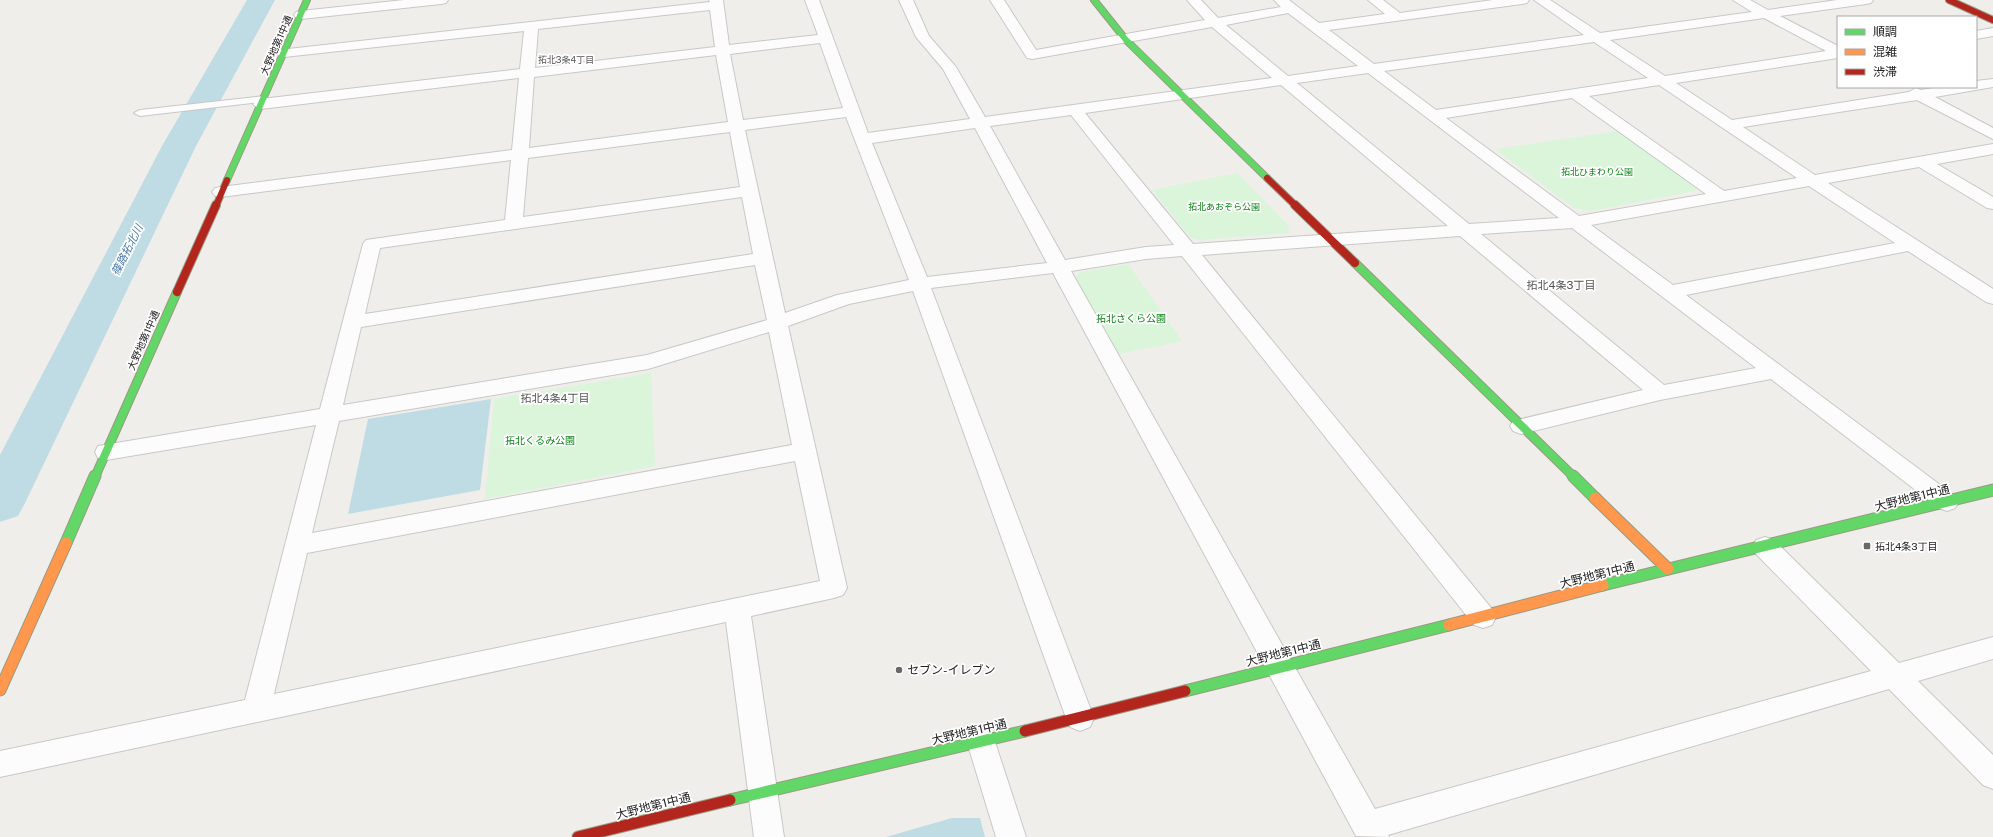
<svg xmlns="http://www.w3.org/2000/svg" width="1993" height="837" font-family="'Public Sans','Noto Sans JP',sans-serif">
<rect width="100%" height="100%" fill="#f0eeeb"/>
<g fill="#daf5da">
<path d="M1618 131 1697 188 1695 191 1591 211 1574 208 1495 149Z"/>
<path d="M1237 173 1289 226 1288 233 1199 240 1190 237 1152 190Z"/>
<path d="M1128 264 1182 341 1119 354 1075 279 1080 272Z"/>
<path d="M651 373 655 466 485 499 494 399Z"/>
</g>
<g fill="#bfdbe3">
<path d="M491 399 480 490 348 514 368 419Z"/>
<path d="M952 818H980L985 837H886Z"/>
</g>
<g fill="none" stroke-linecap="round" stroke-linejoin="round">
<path fill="#bfdbe3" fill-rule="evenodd" d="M247 0H275L196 146 25 503 18 516 0 522V455L162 146Z"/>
<g stroke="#c9c8c7" stroke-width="2">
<path id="lane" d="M264 96 270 99 268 101 140 116 134 113 140 110Z"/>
</g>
<g stroke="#c9c8c7" stroke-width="2">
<g id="street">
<path d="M404 0H448L446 3 441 4 301 19 296 18 294 15 296 12 301 11Z"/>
<path d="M709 0H723L729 45 818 35 805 0H819L868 133 970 119 943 69 916 37 899 0H913L929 36 956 67 985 117 1272 78 1212 27 1032 59 1027 58 990 0H1004L1036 50 1205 20 1187 0H1201L1218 18 1281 7 1274 0H1289L1319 23 1385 14 1368 0H1383L1400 13 1493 0H1529L1527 3 1522 4 1329 30 1374 64 1584 35 1534 0H1550L1600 33 1752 12 1733 0H1750L1768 10 1837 0H1873L1871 3 1866 4 1780 16 1838 46V58L1676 83 1732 120 1909 92 1916 88 1921 90 1939 87H1976V81L1993 79V87L1935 97 1993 128V139L1917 100 1743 127 1815 175 1993 144V154L1937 164 1993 197V209L1987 208 1919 167 1828 183 1993 289V304L1986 302 1908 251 1686 295 1955 496 1959 502 1955 508 1947 511 1939 508 1771 379 1660 400 1521 434 1513 431 1510 426 1513 421 1643 390 1460 236 1202 255 1492 609 1496 617 1492 625 1483 628 1474 625 1182 256 1146 259 1071 271 1375 809 1871 671 1756 554 1753 547 1756 540 1765 537 1774 540 1899 663 1993 637V659L1918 681 1993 755V789L1983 785 1889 689 1388 835 1389 837 1356 836 1053 273 931 288 1094 718 1090 727 1080 731 1070 727 1066 718 913 291 849 304 788 326 847 588 843 595 834 598 751 616 784 837H754L726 622 0 777V751L245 700 316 425 106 460 98 458 95 452 98 446 320 409 363 244 366 240 505 220 511 160 221 197 215 196 212 192 215 188 221 187 512 150 519 78 261 109 256 107 253 104 256 101 261 99 520 69 524 31 284 57 279 56 277 53 279 50 710 2ZM710 10 715 47 535 68 538 29ZM1288 13 1358 66 1288 76 1226 25ZM1764 18 1826 51 1665 76 1610 40ZM1594 42 1648 78 1436 110 1384 71ZM820 43 843 108 743 120 730 54ZM716 55 728 122 529 148 534 77ZM1368 73 1559 218 1469 224 1297 83ZM1281 85 1448 226 1193 244 1085 113ZM1659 85 1797 178 1724 191 1589 96ZM1572 98 1706 194 1579 216 1446 118ZM1071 115 1174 245 1146 247 1065 260 990 126ZM846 117 909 280 837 295 785 313 745 130ZM975 128 1047 263 927 277 872 143ZM730 132 740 187 523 217 528 158ZM1809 186 1895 243 1673 285 1591 225ZM742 197 753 254 365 314 380 248ZM1572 228 1756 368 1664 385 1481 234ZM755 265 767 320 647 355 343 405 361 327ZM769 332 792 445 312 533 339 421 648 369ZM795 461 820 581 274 694 307 553Z"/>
<path d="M1993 28V36L1976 39V31Z"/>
<path d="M981 729 991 733 995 742 1026 837H996L967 742 971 733Z"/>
</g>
</g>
<g stroke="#999a82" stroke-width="8">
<g id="fast-far2">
<path d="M1094 0 1126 40 1267 178"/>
<path d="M227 180 307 0"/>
</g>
</g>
<g stroke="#999a82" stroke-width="10">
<g id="fast-far1">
<path d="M1355 263 1574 477"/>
<path d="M95 477 177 292"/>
</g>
</g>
<g stroke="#999a82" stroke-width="13">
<g id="fast">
<path d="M1573 476 1595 498"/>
<path d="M66 543 95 476"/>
<path d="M1603 585 1993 490"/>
<path d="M1185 691 1449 625"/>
<path d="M730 800 1025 731"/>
</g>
</g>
<g stroke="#999a82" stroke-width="13">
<g id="slow">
<path d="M1595 498 1668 569"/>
<path d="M1449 625 1603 585"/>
<path d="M0 690 66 543"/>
</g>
</g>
<g stroke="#999a82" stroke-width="8">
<g id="jam-far2">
<path d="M1949 0 1993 20"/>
<path d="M1267 178 1296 206"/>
<path d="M216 206 227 180"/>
</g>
</g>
<g stroke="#999a82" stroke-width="10">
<g id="jam-far1">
<path d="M1295 205 1355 263"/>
<path d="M177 292 216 205"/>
</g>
</g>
<g stroke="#999a82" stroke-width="13">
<g id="jam">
<path d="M1025 731 1185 691"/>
<path d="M578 837 730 800"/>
</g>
</g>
<use href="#lane" fill="#fdfcfc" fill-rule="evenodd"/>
<use href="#street" fill="#fdfcfc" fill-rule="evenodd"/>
<use href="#fast-far2" stroke="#63d668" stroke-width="6"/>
<use href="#fast-far1" stroke="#63d668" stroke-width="8"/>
<use href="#fast" stroke="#63d668" stroke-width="11"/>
<use href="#slow" stroke="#ff974d" stroke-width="11"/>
<use href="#jam-far2" stroke="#b3261e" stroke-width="6"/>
<use href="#jam-far1" stroke="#b3261e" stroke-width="8"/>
<use href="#jam" stroke="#b3261e" stroke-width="11"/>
</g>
<g fill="#6a6968" stroke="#fff" stroke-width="1.5">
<rect x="1863" y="542" width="8" height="8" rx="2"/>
<circle cx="899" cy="670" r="4"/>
</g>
<g text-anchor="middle" stroke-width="3.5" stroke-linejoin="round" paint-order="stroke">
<g font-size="9" fill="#555" stroke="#fff">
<text x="566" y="63">拓北3条4丁目</text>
</g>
<g font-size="9" fill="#0c8416" stroke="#fff">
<text x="1597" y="175">拓北ひまわり公園</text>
<text x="1224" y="210">拓北あおぞら公園</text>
</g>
<g font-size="10" fill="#222" stroke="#fff">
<text transform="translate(276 45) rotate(-66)" y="4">大野地第1中通</text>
<text transform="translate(143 340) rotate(-66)" y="4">大野地第1中通</text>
</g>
<g font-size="10" fill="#0c8416" stroke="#fff">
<text x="1131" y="322">拓北さくら公園</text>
<text x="540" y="444">拓北くるみ公園</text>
</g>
<g font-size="10" fill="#222" stroke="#fff" text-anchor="start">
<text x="1875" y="550">拓北4条3丁目</text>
</g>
<g font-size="11" font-style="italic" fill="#4a7aab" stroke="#fff">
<text transform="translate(127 250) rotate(-63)" y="4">篠路拓北川</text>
</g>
<g font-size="11" fill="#555" stroke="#fff">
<text x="1561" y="289">拓北4条3丁目</text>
<text x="555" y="402">拓北4条4丁目</text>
</g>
<g font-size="12" fill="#222" stroke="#fff">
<text transform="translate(1912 498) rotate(-14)" y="4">大野地第1中通</text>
<text transform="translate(1597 575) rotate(-14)" y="4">大野地第1中通</text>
<text transform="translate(1283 653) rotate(-14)" y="4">大野地第1中通</text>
<text transform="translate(969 732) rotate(-13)" y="4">大野地第1中通</text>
<text transform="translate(653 806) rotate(-14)" y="4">大野地第1中通</text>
</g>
<g font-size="12" fill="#222" stroke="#fff" text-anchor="start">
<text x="907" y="674">セブン-イレブン</text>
</g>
</g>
<rect x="1837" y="16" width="140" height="72" fill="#ffffff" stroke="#a7a7a7"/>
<rect x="1845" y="29" width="20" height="6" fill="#63d668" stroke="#a7a7a7"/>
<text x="1873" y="36" font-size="12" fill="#222222">順調</text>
<rect x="1845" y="49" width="20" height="6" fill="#ff974d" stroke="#a7a7a7"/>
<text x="1873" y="56" font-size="12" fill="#222222">混雑</text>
<rect x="1845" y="69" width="20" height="6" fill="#b3261e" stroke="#a7a7a7"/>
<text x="1873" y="76" font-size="12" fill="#222222">渋滞</text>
</svg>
